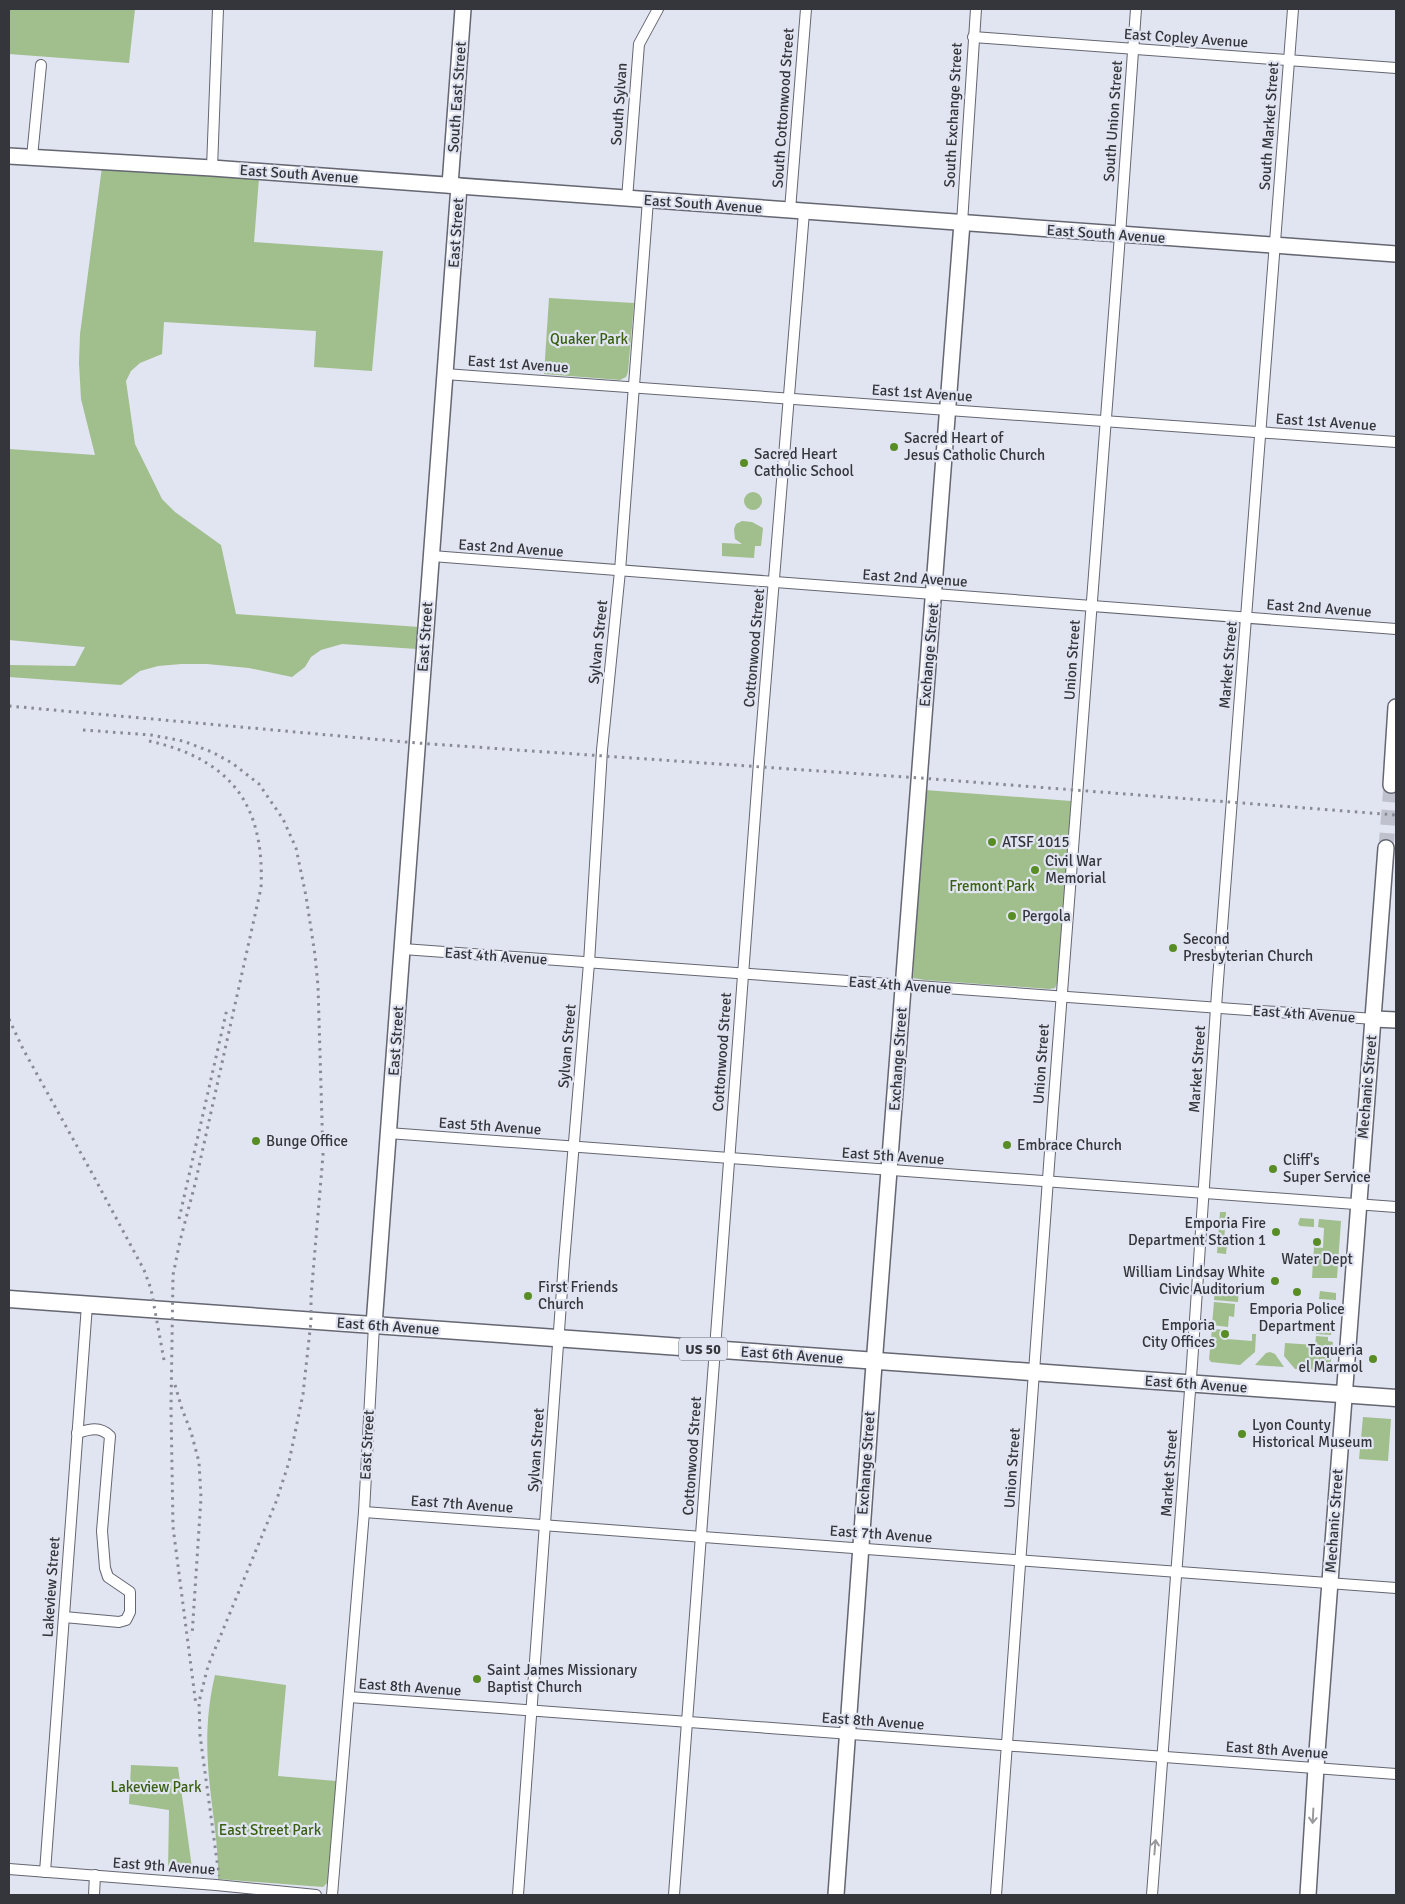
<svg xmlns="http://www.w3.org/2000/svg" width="1405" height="1904" font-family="Signika,sans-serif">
<rect width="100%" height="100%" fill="#e1e4f1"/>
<g fill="#a1be8d">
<path d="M9 9H135L129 63 9 54Z"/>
<path d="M102 167 259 178 254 242 383 251 372 371 314 367 316 331 164 322 162 354 140 363 131 371 126 381 135 444 162 499 175 512 221 545 236 614 419 627 417 649 342 644 321 650 311 657 305 667 292 677 249 668 207 664H181L158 666 140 671 121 685 9 677V665L75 666 85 647 9 640V449L95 455 81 399 79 363 80 334Z"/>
<path d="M549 298 634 303 628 372 626 377 620 380 544 374Z"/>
<circle cx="753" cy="501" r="9"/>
<path d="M742 521 752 522 763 528 761 546H755L754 558 722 556V543L742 544 735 539 734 529 736 524Z"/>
<path d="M925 790 1071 801 1058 981 1055 988 1049 989 925 980 913 978Z"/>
<path d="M1220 1212H1226L1224 1243 1227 1244 1226 1254 1217 1253Z"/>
<path d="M1300 1218 1314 1219V1227L1300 1226 1298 1224Z"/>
<path d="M1319 1219 1341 1221 1337 1278H1312L1314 1247 1323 1248 1324 1228 1318 1227Z"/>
<path d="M1237 1285 1239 1286 1238 1302 1214 1300 1215 1286 1236 1288Z"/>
<path d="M1320 1291 1336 1293V1300L1319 1299Z"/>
<path d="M1214 1302 1235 1304 1234 1317 1229 1316 1228 1327 1212 1325Z"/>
<path d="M1317 1324H1332L1331 1335 1316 1334Z"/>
<path d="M1212 1329 1228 1330 1227 1339 1252 1341V1334H1256L1255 1352 1240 1365 1211 1362 1209 1359Z"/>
<path d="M1316 1336 1328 1337V1341L1333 1342 1330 1369 1328 1371 1295 1369 1284 1356 1285 1343 1315 1345Z"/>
<path d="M1270 1352 1275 1354 1284 1367 1255 1365 1266 1353Z"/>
<path d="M1363 1417 1391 1419 1388 1461 1359 1459Z"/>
<path d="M215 1675 286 1685 278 1776 336 1781 328 1882 323 1887 218 1879C219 1841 210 1802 208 1764 206 1734 208 1704 215 1675Z"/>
<path d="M131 1765 178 1767 193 1875 168 1872 169 1810 129 1804Z"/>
</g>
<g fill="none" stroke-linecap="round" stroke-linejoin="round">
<path stroke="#bfc1cd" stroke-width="15" stroke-dasharray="15 8" stroke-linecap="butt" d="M1386 848 1391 785"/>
<g stroke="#646671" stroke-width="12">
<g id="street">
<path d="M973 37 1396 68"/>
<path d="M32 157 41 65"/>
<path d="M212 168 218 9"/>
<path d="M627 199 639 44 658 9"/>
<path d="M790 210 806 9"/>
<path d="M962 223 976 9"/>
<path d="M445 374 1396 442"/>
<path d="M432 556 1396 629"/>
<path d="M403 949 1374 1019"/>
<path d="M388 1133 1396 1207"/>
<path d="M364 1512 1396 1588"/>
<path d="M64 1617 119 1622 126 1620 130 1612V1592L108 1577 105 1568 102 1531 110 1436C100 1426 90 1429 77 1433"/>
<path d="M349 1697 1396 1774"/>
<path d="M9 1869 216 1885 316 1895"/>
<path d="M45 1872 87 1305"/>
<path d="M94 1895 95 1875"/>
<path d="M332 1895 364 1512 374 1325"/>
<path d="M518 1895 564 1262 589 963 602 750 620 571 648 200"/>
<path d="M674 1895 759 762 804 212"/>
<path d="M996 1895 1053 1110 1120 235 1136 9"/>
<path d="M1152 1895 1192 1364 1217 993 1293 9"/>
</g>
</g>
<g stroke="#646671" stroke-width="18">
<g id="secondary">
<path d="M9 156 212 168 1396 254"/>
<path d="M450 185 463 9"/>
<path d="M1391 785 1396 707"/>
<path d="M1374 1019 1396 1020"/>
<path d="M374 1325 459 186"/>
<path d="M836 1895 873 1378 962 223"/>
<path d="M1308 1895 1317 1752 1386 848"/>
</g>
</g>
<g stroke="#646671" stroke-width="19">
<path id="primary" d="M9 1299 1396 1398"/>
</g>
<use href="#street" stroke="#fff" stroke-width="10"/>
<use href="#secondary" stroke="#fff" stroke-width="15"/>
<use href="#primary" stroke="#fff" stroke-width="16"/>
<g stroke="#898b94" stroke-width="3" stroke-dasharray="2.5 5" stroke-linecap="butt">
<path d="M9 706 417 743 920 778 1396 815"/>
<path d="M83 730 151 735 183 741 212 752 232 763 259 784 283 819 296 848 306 896 315 955 318 986 323 1155 311 1297V1321L303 1394 289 1462 276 1502 208 1666 199 1702 200 1735 219 1876"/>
<path d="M149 741C230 759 265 804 261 888L195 1184 180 1241 173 1275 171 1407 173 1527 196 1705"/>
<path d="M9 1019 23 1049 93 1175 144 1270 151 1289 164 1360"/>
<path d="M179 1219 227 1009"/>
<path d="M175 1385 182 1409 191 1432 199 1462 201 1498 192 1636"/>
</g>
</g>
<defs><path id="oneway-shaft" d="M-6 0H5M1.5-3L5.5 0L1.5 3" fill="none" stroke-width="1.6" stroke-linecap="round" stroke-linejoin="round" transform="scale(1.25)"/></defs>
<g stroke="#9a9a9d">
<use href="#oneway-shaft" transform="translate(1313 1816) rotate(93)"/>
<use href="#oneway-shaft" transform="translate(1155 1847) rotate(-85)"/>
</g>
<g fill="#588d26" stroke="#e1e4f1" stroke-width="2">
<circle cx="894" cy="447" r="5"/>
<circle cx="744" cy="463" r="5"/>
<circle cx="992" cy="842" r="5"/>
<circle cx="1035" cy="870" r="5"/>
<circle cx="1012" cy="916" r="5"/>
<circle cx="1173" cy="948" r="5"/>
<circle cx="256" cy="1141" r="5"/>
<circle cx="1007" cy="1145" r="5"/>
<circle cx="1273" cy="1169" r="5"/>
<circle cx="1276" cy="1232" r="5"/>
<circle cx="1317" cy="1242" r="5"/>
<circle cx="1275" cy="1281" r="5"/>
<circle cx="1297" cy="1292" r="5"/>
<circle cx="528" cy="1296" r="5"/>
<circle cx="1225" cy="1334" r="5"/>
<circle cx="1373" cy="1359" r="5"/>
<circle cx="1242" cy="1434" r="5"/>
<circle cx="477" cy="1679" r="5"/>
</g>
<g text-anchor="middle" stroke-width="4.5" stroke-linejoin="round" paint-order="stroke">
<rect fill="#e1e4f1" stroke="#696a72" stroke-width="1" x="679" y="1337.5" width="48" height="23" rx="4"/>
<g font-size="14" font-weight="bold" fill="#35363b">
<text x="703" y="1354">US 50</text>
</g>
<g font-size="15" fill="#35363b" stroke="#e1e4f1">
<text transform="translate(1186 38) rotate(4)" y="5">East Copley Avenue</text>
<text transform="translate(457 97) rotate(-86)" y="5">South East Street</text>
<text transform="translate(619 104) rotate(-86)" y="5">South Sylvan</text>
<text transform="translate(783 108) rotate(-86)" y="5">South Cottonwood Street</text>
<text transform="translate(953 115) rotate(-87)" y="5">South Exchange Street</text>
<text transform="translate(1113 121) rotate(-86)" y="5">South Union Street</text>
<text transform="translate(1269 126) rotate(-86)" y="5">South Market Street</text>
<text transform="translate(299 174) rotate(4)" y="5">East South Avenue</text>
<text transform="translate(703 204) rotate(4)" y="5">East South Avenue</text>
<text transform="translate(456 233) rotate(-86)" y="5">East Street</text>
<text transform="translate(1106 234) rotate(4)" y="5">East South Avenue</text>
<text transform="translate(518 364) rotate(4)" y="5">East 1st Avenue</text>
<text transform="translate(922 393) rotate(4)" y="5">East 1st Avenue</text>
<text transform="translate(1326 422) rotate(4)" y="5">East 1st Avenue</text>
<text transform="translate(511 548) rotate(4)" y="5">East 2nd Avenue</text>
<text transform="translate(915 578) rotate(4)" y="5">East 2nd Avenue</text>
<text transform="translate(1319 608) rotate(4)" y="5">East 2nd Avenue</text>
<text transform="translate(425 637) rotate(-86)" y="5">East Street</text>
<text transform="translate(598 642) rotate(-84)" y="5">Sylvan Street</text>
<text transform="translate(754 648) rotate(-85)" y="5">Cottonwood Street</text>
<text transform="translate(929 655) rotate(-85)" y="5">Exchange Street</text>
<text transform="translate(1072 660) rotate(-86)" y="5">Union Street</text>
<text transform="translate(1228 665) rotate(-85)" y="5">Market Street</text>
<text transform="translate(496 956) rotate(4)" y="5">East 4th Avenue</text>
<text transform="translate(900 985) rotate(4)" y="5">East 4th Avenue</text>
<text transform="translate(1304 1014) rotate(4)" y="5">East 4th Avenue</text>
<text transform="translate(396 1041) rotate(-86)" y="5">East Street</text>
<text transform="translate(567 1046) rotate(-85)" y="5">Sylvan Street</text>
<text transform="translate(722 1052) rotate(-86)" y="5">Cottonwood Street</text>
<text transform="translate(898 1059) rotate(-86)" y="5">Exchange Street</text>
<text transform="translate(1041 1064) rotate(-86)" y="5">Union Street</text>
<text transform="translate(1197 1069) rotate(-86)" y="5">Market Street</text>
<text transform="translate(1367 1087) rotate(-85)" y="5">Mechanic Street</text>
<text transform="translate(490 1126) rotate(4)" y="5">East 5th Avenue</text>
<text transform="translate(893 1156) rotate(4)" y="5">East 5th Avenue</text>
<text transform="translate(388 1326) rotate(4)" y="5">East 6th Avenue</text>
<text transform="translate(792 1355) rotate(4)" y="5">East 6th Avenue</text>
<text transform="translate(1196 1384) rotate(4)" y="5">East 6th Avenue</text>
<text transform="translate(367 1445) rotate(-87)" y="5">East Street</text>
<text transform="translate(536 1450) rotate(-86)" y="5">Sylvan Street</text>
<text transform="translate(692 1456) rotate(-86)" y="5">Cottonwood Street</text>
<text transform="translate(866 1463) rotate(-86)" y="5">Exchange Street</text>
<text transform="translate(1012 1468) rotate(-86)" y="5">Union Street</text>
<text transform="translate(1169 1473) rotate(-86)" y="5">Market Street</text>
<text transform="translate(462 1504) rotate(4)" y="5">East 7th Avenue</text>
<text transform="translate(1334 1521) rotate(-86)" y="5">Mechanic Street</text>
<text transform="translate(881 1534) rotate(4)" y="5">East 7th Avenue</text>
<text transform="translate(51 1587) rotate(-86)" y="5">Lakeview Street</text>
<text transform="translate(410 1687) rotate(4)" y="5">East 8th Avenue</text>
<text transform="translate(873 1721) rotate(4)" y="5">East 8th Avenue</text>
<text transform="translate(1277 1750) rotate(4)" y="5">East 8th Avenue</text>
<text transform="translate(164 1866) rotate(4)" y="5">East 9th Avenue</text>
</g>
<g font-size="15" fill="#396010" stroke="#e1e4f1">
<text x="589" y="344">Quaker Park</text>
<text x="992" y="891">Fremont Park</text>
<text x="156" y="1792">Lakeview Park</text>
<text x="270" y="1835">East Street Park</text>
</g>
<g font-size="15" fill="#35363b" stroke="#e1e4f1" text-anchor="start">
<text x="904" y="443">Sacred Heart of<tspan x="904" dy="17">Jesus Catholic Church</tspan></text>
<text x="754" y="459">Sacred Heart<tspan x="754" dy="17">Catholic School</tspan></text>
<text x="1002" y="847">ATSF 1015</text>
<text x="1045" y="866">Civil War<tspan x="1045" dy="17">Memorial</tspan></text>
<text x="1022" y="921">Pergola</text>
<text x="1183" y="944">Second<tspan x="1183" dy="17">Presbyterian Church</tspan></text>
<text x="266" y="1146">Bunge Office</text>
<text x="1017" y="1150">Embrace Church</text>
<text x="1283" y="1165">Cliff's<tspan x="1283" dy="17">Super Service</tspan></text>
<text x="1266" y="1228" text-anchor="end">Emporia Fire<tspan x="1266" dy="17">Department Station 1</tspan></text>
<text x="1317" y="1264" text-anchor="middle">Water Dept</text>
<text x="1265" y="1277" text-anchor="end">William Lindsay White<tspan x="1265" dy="17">Civic Auditorium</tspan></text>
<text x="538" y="1292">First Friends<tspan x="538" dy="17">Church</tspan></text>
<text x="1297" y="1314" text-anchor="middle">Emporia Police<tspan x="1297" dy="17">Department</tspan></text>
<text x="1215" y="1330" text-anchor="end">Emporia<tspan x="1215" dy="17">City Offices</tspan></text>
<text x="1363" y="1355" text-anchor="end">Taqueria<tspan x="1363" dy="17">el Marmol</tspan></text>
<text x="1252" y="1430">Lyon County<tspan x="1252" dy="17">Historical Museum</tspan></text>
<text x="487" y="1675">Saint James Missionary<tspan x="487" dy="17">Baptist Church</tspan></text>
</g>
</g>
<rect width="1405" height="1904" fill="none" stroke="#35363b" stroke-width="20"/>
</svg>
